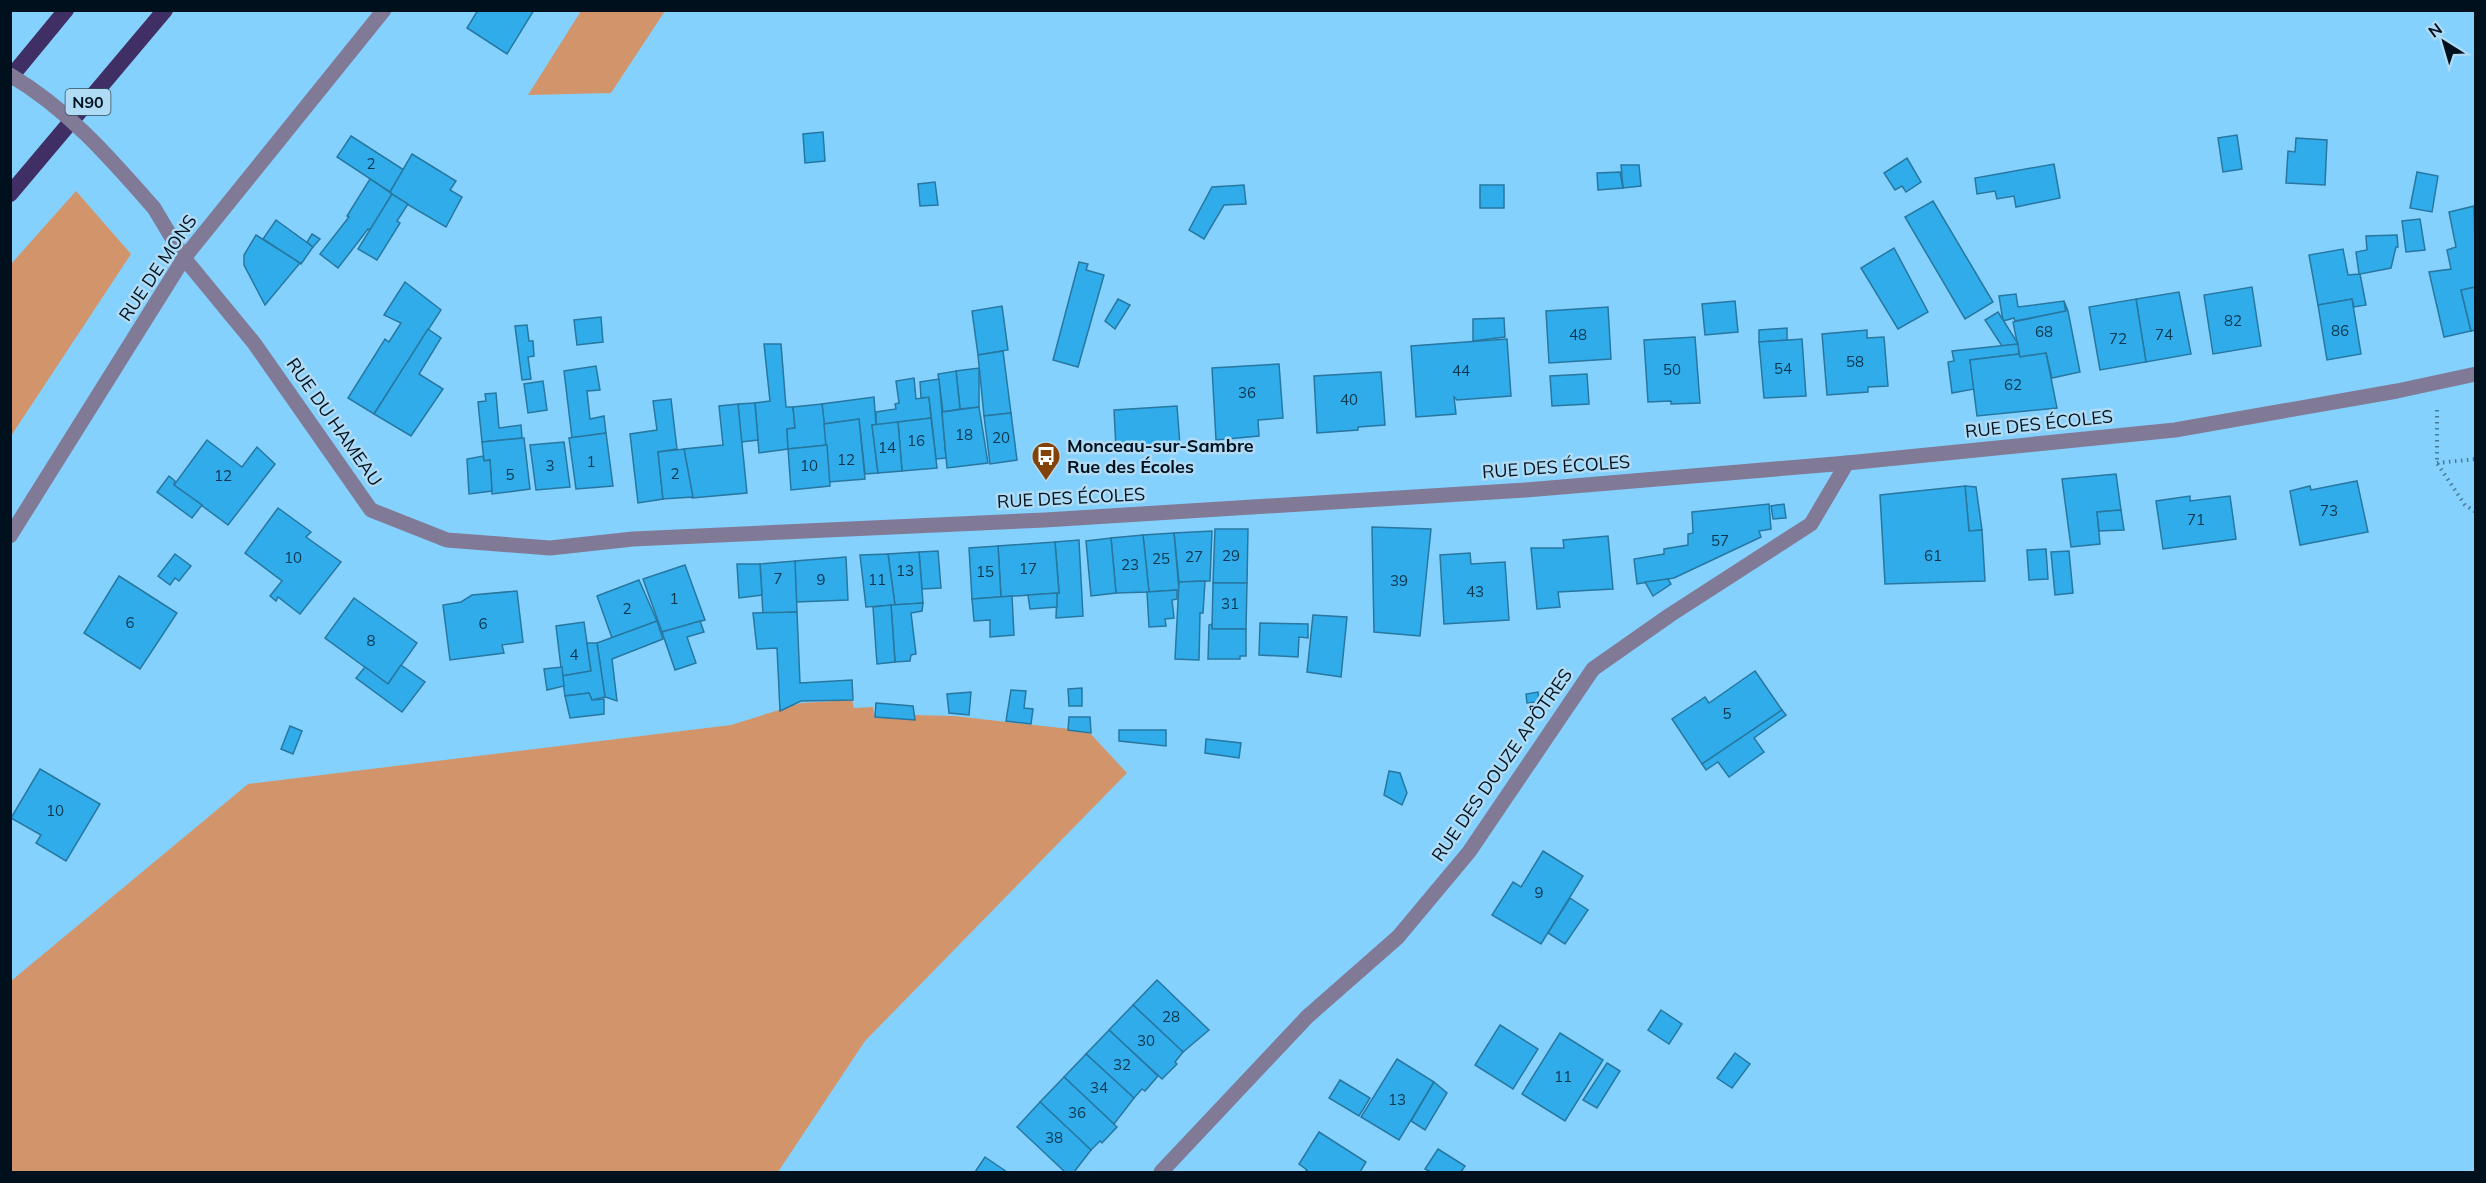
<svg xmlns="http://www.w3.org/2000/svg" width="2486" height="1183" font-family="Mulish,sans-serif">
<rect width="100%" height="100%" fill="#85d1fe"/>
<g fill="#d2956b">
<path d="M581 11H665L611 93 528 95Z"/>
<path d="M76 191 131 254 11 436V264Z"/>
<path d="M852 700 854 708 873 707 874 714 954 716 1088 731 1127 773 865 1041 778 1172H11V981L248 784 731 725 801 703Z"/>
</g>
<g fill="#2face9" stroke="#2777a0" stroke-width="1.5">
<path d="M478 10H534L507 54 467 28Z"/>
<path d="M823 132 825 161 805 163 803 134Z"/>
<path d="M2237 135 2242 169 2223 172 2218 138Z"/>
<path d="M351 136 404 170 390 192 337 157Z"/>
<path d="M2296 138 2327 140 2325 185 2286 183 2288 151 2295 152Z"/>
<path d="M412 154 456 181 450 190 462 197 446 227 393 196 390 192Z"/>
<path d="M1907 158 1921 182 1906 192 1902 186 1895 190 1884 173Z"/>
<path d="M2054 164 2060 198 2016 207 2014 196 1997 199 1995 191 1977 194 1975 178Z"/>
<path d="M1621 165H1639L1641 186 1623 188Z"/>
<path d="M1620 172 1623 188 1598 190 1597 173Z"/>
<path d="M2417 172 2438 176 2432 212 2410 208Z"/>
<path d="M370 179 392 194 371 230 368 229 338 268 320 254 349 217 347 216Z"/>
<path d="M935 182 938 205 920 206 918 184Z"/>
<path d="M1244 185 1246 204 1224 205 1204 239 1189 230 1212 187Z"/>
<rect x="1480" y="185" width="24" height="23"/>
<path d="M392 194 408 204 397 221 400 223 377 260 358 249Z"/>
<path d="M1933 201 1993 302 1965 319 1905 217Z"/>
<path d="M2474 206 2476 287 2461 290 2471 331 2444 337 2429 272 2451 269 2447 250 2456 247 2449 212Z"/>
<path d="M2420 219 2425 250 2406 252 2402 221Z"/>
<path d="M276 220 313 247 301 264 263 239Z"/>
<path d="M312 234 320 239 313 247 307 242Z"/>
<path d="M256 235 300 263 265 305 244 265V255Z"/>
<path d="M2397 235 2398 247H2396L2391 268 2360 274 2366 305 2354 307 2352 299 2318 305 2309 255 2343 249 2348 275 2359 274 2356 252 2367 250 2366 236Z"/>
<path d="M1894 248 1928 312 1898 329 1861 268Z"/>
<path d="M1079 262 1088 264 1086 270 1104 275 1078 367 1053 360Z"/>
<path d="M405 282 441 310 374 414 348 398 385 339 389 342 401 323 384 315Z"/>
<path d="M2252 287 2261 346 2213 354 2204 295Z"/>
<path d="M2476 287V330L2471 331 2461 290Z"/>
<path d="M2179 292 2191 354 2146 362 2136 299Z"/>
<path d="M2016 294 2018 307 2064 301 2066 311 2015 321 2014 318 2003 321 1999 296Z"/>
<path d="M1118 299 1130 305 1115 329 1105 321Z"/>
<path d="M2136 299 2146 362 2100 370 2089 307Z"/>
<path d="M2352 299 2361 354 2327 360 2318 305Z"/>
<path d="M1735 301 1738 332 1705 335 1702 304Z"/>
<path d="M2064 301 2068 311 2080 372 2052 378 2046 353 2020 357 2013 322 2066 311Z"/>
<path d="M1002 306 1008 350 978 355 972 311Z"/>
<path d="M1608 307 1611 359 1549 363 1546 311Z"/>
<path d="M1998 312 2017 342 2018 344 2002 346 1985 320Z"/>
<path d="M601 317 603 342 577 345 574 320Z"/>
<path d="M1504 318 1505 337 1473 341V319Z"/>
<path d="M527 325 529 341H533L534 356 528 357 531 379 522 380 515 326Z"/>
<path d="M1787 328V340L1759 342V330Z"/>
<path d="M428 329 441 338 419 374 443 389 411 436 374 414Z"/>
<path d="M1867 330V338L1884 337 1888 386 1868 387V392L1827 395 1822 334Z"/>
<path d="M1695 337 1700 403 1671 404V401L1648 402 1644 340Z"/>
<path d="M1507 339 1511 396 1457 400 1454 397 1456 414 1416 417 1411 346Z"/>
<path d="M1802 339 1806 396 1764 398 1759 342Z"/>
<path d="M764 344H781L786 407H793L795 428 787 429 788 449 759 453 755 403 770 401Z"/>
<path d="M2018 344 2019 354 1970 360 1974 389 1952 393 1948 362 1954 361 1952 351Z"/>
<path d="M1003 351 1011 413 984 416 978 355Z"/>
<path d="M2046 353 2057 408 1977 416 1970 360 2019 354 2020 357Z"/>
<path d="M1279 364 1283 418 1258 420 1259 436 1216 440 1212 368Z"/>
<path d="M596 366 600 390 587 391 590 419 604 416 606 433 572 438 564 371Z"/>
<path d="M979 368V407L960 409 956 371Z"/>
<path d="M956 371 960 409 943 412 938 374Z"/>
<path d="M1381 372 1385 425 1358 427V430L1317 433 1314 376Z"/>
<path d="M1587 374 1589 404 1552 406 1550 376Z"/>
<path d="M914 378 916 399 929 397 931 418 876 425V412L896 409 895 404 899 403 896 381Z"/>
<path d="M939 379 946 458 936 459 929 397 921 398 920 382Z"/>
<path d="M543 381 547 410 528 413 524 384Z"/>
<path d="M496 393 499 428 521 425 522 438 482 442 478 402 486 401 485 394Z"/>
<path d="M874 397 876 425H872L878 473 865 474 859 419 824 424 822 404Z"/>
<path d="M671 399 677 449 658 452 663 499 638 503 630 434 657 430 653 401Z"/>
<path d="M755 403 758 440 741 442 738 404Z"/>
<path d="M738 404 747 493 692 498 684 449 723 445 719 406Z"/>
<path d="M822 404 827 445 788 449 787 429 795 428 793 407Z"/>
<path d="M1177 406 1180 445 1116 449 1114 410Z"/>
<path d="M979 407 988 463 947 468 942 412Z"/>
<path d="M1011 413 1017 460 990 464 984 416Z"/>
<path d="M931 418 937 468 902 471 898 422Z"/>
<path d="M859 419 865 479 829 482 824 424Z"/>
<path d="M898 422 902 471 878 473 872 425Z"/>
<path d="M606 433 613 486 576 489 569 438Z"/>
<path d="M524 438 530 489 492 494 490 460 484 461 482 442Z"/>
<path d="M207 440 242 467 257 447 275 464 228 525 174 485Z"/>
<path d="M564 442 570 487 536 490 530 445Z"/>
<path d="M827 445 830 486 791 490 788 449Z"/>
<path d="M684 449 693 497 663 499 658 452Z"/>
<path d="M483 456 484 461 490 460 492 491 469 494 467 459Z"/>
<path d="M2116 474 2121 510 2097 512 2100 544 2071 547 2062 479Z"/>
<path d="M169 476 175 481 174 485 202 505 192 518 157 492Z"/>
<path d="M2357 481 2368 532 2300 545 2290 491 2310 486 2311 490Z"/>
<path d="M1965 486 1976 487 1982 530 1969 531Z"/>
<path d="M1965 486 1969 531 1982 530 1985 581 1885 584 1880 495Z"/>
<path d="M2190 496V501L2230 496 2236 539 2163 549 2156 501Z"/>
<path d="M1769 504 1771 529 1759 531 1761 537 1674 578 1637 584 1634 559 1664 554V549L1688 545V534L1693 533 1692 512Z"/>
<path d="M1784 504 1786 518 1773 519 1771 506Z"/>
<path d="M278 508 311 532 306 537 341 562 300 614 278 597 276 601 270 596 282 581 245 553Z"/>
<path d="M2121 510 2124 530 2099 531 2097 512Z"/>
<path d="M1372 527 1431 529 1420 636 1374 632Z"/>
<path d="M1215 529H1248L1247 583H1213Z"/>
<path d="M1212 531 1210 581 1179 582 1174 533Z"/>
<path d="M1174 533 1179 590 1149 592 1143 535Z"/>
<path d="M1143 535 1149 592 1116 593 1111 538Z"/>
<path d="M1608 536 1613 589 1558 592 1560 607 1537 609 1531 548H1564L1563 540Z"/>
<path d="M1111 538 1116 593 1091 596 1086 541Z"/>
<path d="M1079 540 1083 616 1056 618 1057 593H1059L1055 542Z"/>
<path d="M1055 542 1059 593 1001 597 998 546Z"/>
<path d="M998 546 1001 597 972 599 969 548Z"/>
<path d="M2046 549 2048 579 2029 580 2027 550Z"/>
<path d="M938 551 941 588 922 589 919 552Z"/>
<path d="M2069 551 2073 593 2055 595 2051 552Z"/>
<path d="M919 552 923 603 895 605 888 554Z"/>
<path d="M1470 553 1471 564 1505 562 1509 620 1444 624 1440 555Z"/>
<path d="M175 554 191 566 179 581 175 578 170 585 158 576Z"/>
<path d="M888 554 895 605 866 607 860 555Z"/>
<path d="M846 557 848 600 796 602 795 561Z"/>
<path d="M795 561 797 612 763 614 760 564Z"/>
<path d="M737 564H760L762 595 739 598Z"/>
<path d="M685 565 705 620 662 632 643 579Z"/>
<path d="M119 576 177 613 140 669 84 633Z"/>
<path d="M1668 579 1671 584 1653 596 1645 582Z"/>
<path d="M639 580 657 621 612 638 597 596Z"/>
<path d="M1205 581 1203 613H1200L1199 660 1175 659 1179 582Z"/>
<path d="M1213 583H1247L1246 629H1212Z"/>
<path d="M1177 590V599L1172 600 1174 618 1165 619 1166 626 1149 627 1147 592Z"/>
<path d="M517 591 523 642 502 645 504 653 450 660 443 605 461 602 472 595Z"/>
<path d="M1057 593V607L1030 609 1028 595Z"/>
<path d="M1012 596 1014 635 990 637V620L974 621 972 599Z"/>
<path d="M354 598 417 643 388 684 325 638Z"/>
<path d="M923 603 922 611 911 613 916 654 911 655 910 661 895 662 891 605Z"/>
<path d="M891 605 895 662 877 664 873 607Z"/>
<path d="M797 612 800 683 852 680 853 700 801 701 780 711 777 648 757 649 753 613Z"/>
<path d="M1313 615 1347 617 1341 677 1307 672Z"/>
<path d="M657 621 663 639 612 659 617 701 605 697 597 643Z"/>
<path d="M700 621 704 632 687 637 696 663 675 670 662 632Z"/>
<path d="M584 622 591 671 562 676 556 626Z"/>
<path d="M1260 623 1308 624V638L1299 637 1298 657 1259 655Z"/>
<path d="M1212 624V629H1246V656H1240V659H1208L1209 625Z"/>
<path d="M587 643H597L605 697 592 700 589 693 565 696 562 676 591 671Z"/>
<path d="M401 665 425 682 402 712 356 678 365 667 388 684Z"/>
<path d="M562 667 564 686 547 690 544 669Z"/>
<path d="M1755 671 1782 710 1702 764 1672 719 1705 697 1709 703Z"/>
<path d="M1082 688V706H1069L1068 689Z"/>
<path d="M1011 690 1026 691 1024 708 1033 709 1031 724 1006 721Z"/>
<path d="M971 692 969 715 949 713 947 694Z"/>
<path d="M1538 692 1539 702 1527 703 1526 694Z"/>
<path d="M589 693 592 700 604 699V714L570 718 565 696Z"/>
<path d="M876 703 913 706 915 720 875 717Z"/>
<path d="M1782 710 1786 715 1754 738 1764 752 1729 777 1718 762 1706 770 1702 764Z"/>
<path d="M1069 717H1090L1091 733 1068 730Z"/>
<path d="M290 726 302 731 293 754 281 749Z"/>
<path d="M1119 730H1166V746L1119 741Z"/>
<path d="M1206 739 1241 743 1239 758 1205 753Z"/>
<path d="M40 769 100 804 66 861 36 843 41 835 11 818Z"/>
<path d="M1389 771 1400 773 1407 793 1402 805 1384 795Z"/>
<path d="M1543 851 1583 876 1541 944 1492 915 1513 882 1521 887Z"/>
<path d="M1570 898 1588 910 1565 944 1548 933Z"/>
<path d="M1157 980 1209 1030 1183 1052 1133 1005Z"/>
<path d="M1133 1005 1183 1052 1175 1062 1177 1064 1162 1079 1109 1030Z"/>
<path d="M1661 1010 1682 1024 1669 1044 1648 1030Z"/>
<path d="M1500 1025 1538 1049 1513 1089 1475 1065Z"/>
<path d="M1109 1030 1158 1076 1145 1091 1142 1089 1134 1098 1086 1054Z"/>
<path d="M1560 1033 1603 1060 1565 1121 1522 1094Z"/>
<path d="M1735 1053 1750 1064 1732 1088 1717 1078Z"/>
<path d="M1086 1054 1134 1098 1114 1124 1064 1077Z"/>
<path d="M1397 1059 1434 1082 1399 1140 1361 1117Z"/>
<path d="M1607 1063 1620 1071 1597 1108 1583 1100Z"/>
<path d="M1064 1077 1117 1127 1102 1143 1100 1141 1091 1150 1040 1102Z"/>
<path d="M1340 1080 1370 1098 1359 1116 1329 1098Z"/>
<path d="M1434 1082 1447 1093 1425 1130 1411 1121Z"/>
<path d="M1040 1102 1091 1150 1074 1172H1065L1017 1127Z"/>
<path d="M1319 1132 1366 1162 1360 1172H1305L1307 1170 1299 1164Z"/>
<path d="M1438 1149 1465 1166 1461 1172H1431L1425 1169Z"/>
<path d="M985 1157 1007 1172H975Z"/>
</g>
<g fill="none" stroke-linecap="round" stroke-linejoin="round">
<g stroke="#4a7c9a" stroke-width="4" stroke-dasharray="1.5 4.5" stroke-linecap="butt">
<path d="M2437 410V463L2465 505 2476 512"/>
<path d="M2437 463 2476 459"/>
</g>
<g stroke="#817a97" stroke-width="15">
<path d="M154 208 184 258 254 343 371 510 447 540 550 548 633 539 1045 520 1526 490 1847 463 2175 430 2397 391 2476 374"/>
<path d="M10 536 184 258 384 10"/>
<path d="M1161 1172 1307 1017 1398 937 1469 852 1593 669 1670 615 1811 524 1847 463"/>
</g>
<g stroke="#402f64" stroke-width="16">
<path d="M10 78 66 10"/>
<path d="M10 194 165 10"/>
</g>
<path stroke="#817a97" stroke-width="15" d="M10 75C68 109 111 159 154 208"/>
</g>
<defs>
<g id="bus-pin" transform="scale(1.5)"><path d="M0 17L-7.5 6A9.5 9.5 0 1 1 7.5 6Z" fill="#834308" stroke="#afdbf5"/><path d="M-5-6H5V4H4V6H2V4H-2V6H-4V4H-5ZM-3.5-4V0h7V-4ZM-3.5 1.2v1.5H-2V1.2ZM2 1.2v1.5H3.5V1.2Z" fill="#fff"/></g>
</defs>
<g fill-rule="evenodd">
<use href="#bus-pin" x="1046" y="456"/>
</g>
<g text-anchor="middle" stroke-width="5" stroke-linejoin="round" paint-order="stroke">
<g font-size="15" fill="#0c374f">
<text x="371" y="169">2</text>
<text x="2233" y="326">82</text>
<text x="2340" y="336">86</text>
<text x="2044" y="337">68</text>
<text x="1578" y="340">48</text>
<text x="2164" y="340">74</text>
<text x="2118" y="344">72</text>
<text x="1855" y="367">58</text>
<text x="1783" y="374">54</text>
<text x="1672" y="375">50</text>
<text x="1461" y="376">44</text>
<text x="2013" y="390">62</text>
<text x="1247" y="398">36</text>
<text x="1349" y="405">40</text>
<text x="964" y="440">18</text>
<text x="1001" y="443">20</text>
<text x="916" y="446">16</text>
<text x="887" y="453">14</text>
<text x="846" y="465">12</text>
<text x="591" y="467">1</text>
<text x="550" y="471">3</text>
<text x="809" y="471">10</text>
<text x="675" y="479">2</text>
<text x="510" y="480">5</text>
<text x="223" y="481">12</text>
<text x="2329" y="516">73</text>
<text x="2196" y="525">71</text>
<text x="1720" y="546">57</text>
<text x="1231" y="561">29</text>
<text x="1933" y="561">61</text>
<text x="1194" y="562">27</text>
<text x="293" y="563">10</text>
<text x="1161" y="564">25</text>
<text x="1130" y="570">23</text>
<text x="1028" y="574">17</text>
<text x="905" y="576">13</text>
<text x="985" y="577">15</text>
<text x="778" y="584">7</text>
<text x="821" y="585">9</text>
<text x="877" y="585">11</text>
<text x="1399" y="586">39</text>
<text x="1475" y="597">43</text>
<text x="674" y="604">1</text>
<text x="1230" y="609">31</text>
<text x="627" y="614">2</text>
<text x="130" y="628">6</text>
<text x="483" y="629">6</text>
<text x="371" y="646">8</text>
<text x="574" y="660">4</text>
<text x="1727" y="719">5</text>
<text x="55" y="816">10</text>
<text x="1539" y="898">9</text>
<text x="1171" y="1022">28</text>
<text x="1146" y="1046">30</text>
<text x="1122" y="1070">32</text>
<text x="1563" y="1082">11</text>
<text x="1099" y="1093">34</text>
<text x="1397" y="1105">13</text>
<text x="1077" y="1118">36</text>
<text x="1054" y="1143">38</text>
</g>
<rect fill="#afdbf5" stroke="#344d5d" stroke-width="1.5" x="65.5" y="89" width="45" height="26" rx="4.5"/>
<g font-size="16" font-weight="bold" fill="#00101c">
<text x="88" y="108">N90</text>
</g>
<g font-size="18" fill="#00101c" stroke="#afdbf5">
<text transform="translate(158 268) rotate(-56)" y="6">RUE DE MONS</text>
<text transform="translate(334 422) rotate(55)" y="6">RUE DU HAMEAU</text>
<text transform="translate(2039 424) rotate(-6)" y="6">RUE DES ÉCOLES</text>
<text transform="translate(1556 467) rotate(-4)" y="6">RUE DES ÉCOLES</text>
<text transform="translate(1071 498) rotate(-3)" y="6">RUE DES ÉCOLES</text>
<text transform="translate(1502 765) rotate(-55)" y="6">RUE DES DOUZE APÔTRES</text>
</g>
<g font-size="18" font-weight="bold" fill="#00101c" stroke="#afdbf5" text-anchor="start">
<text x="1067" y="452">Monceau-sur-Sambre<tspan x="1067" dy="21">Rue des Écoles</tspan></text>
</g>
</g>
<rect width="2486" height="1183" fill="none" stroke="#00101c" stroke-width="24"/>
<g transform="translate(2444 42) rotate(323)" stroke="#afdbf5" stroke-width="4.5" paint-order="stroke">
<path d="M0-4.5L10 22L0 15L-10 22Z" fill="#00101c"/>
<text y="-9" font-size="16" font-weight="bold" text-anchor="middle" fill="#00101c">N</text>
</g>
</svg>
